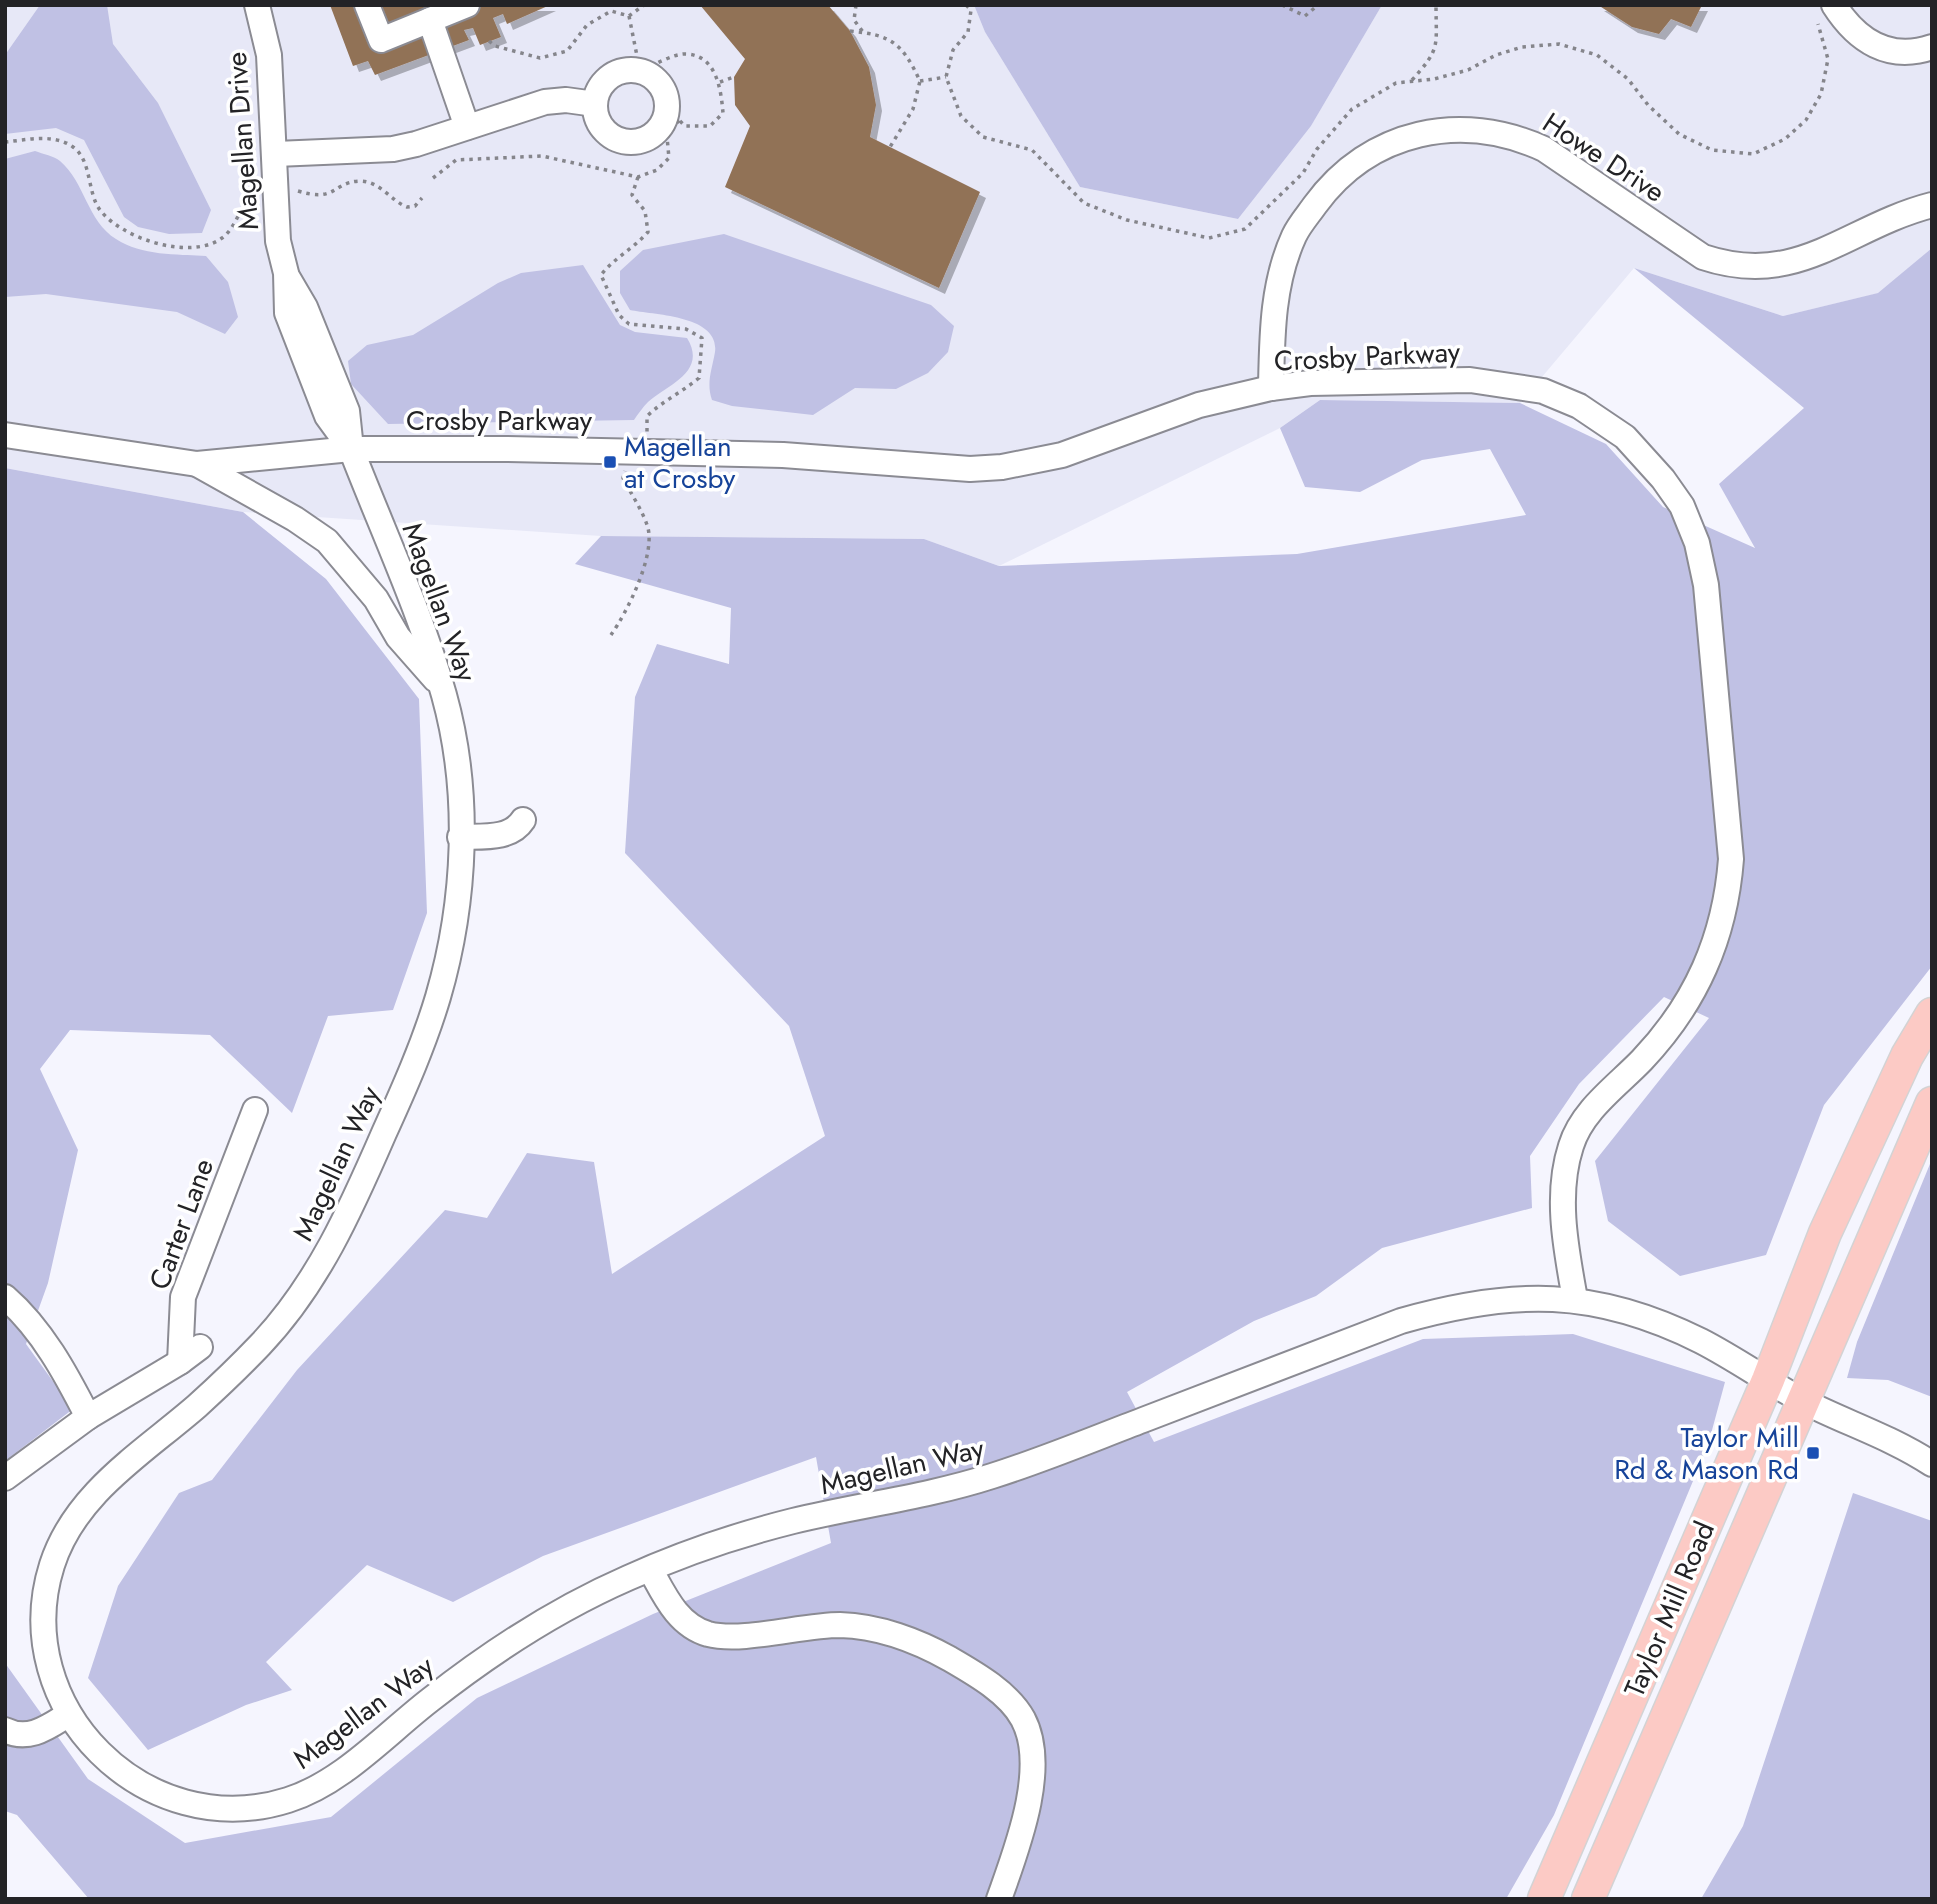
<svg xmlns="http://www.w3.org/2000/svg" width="1937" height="1904" font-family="Jost,sans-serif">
<defs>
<filter id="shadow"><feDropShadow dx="6" dy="6" stdDeviation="0" flood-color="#0004"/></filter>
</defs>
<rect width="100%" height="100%" fill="#f5f5fe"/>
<path fill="#e7e8f7" d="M5 5H974L985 32 1080 187 1238 219 1311 126 1382 5H1932V248L1879 293 1783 316 1634 268 1520 403 1320 400 1280 428 999 566 924 539 601 536 243 512 5 468Z"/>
<g fill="#c0c1e4">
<path d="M40 5H107L113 44 158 103 211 210 202 233 169 234 138 227 124 217 84 140 56 128 5 134V55Z"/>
<path d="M974 5H1382L1311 126 1238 219 1080 187 985 32Z"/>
<path d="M35 151C43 154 54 156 60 161 85 182 87 221 116 239 142 256 176 254 206 256L228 282 238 317 225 334 177 312 46 294 5 297V159Z"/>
<path d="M724 234 931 305 954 326 948 352 928 373 896 389 855 388 813 415 732 406 712 400C706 382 712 370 715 352 720 315 653 315 630 310L620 293V271L643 250Z"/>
<path d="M1932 248V966L1824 1105 1766 1255 1680 1276 1608 1221 1595 1161 1709 1018 1664 997 1579 1084 1530 1156 1532 1208 1382 1248 1316 1296 1254 1321 1127 1392 1154 1442 1423 1339 1573 1334 1725 1382 1708 1445 1554 1815 1506 1899H89L17 1815 5 1811V1663L88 1779 185 1843 331 1817 477 1698 653 1614 831 1543 816 1457 543 1556 453 1602 367 1565 266 1662 292 1690 246 1705 148 1750 88 1678 118 1586 179 1493 212 1480 297 1370 445 1210 487 1218 527 1153 594 1162 612 1274 825 1136 789 1026 625 853 635 697 657 644 729 664 731 608 575 564 601 536 924 539 999 566 1297 554 1526 515 1490 449 1422 460 1360 492 1305 487 1280 428 1320 400 1520 403 1606 444 1663 507 1755 548 1719 484 1804 408 1634 268 1783 316 1878 293Z"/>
<path d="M583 265 620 325 635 332 687 338C708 372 667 385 648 402 643 407 638 414 634 420L388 424 351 384 348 361 367 345 413 335 498 283 521 273Z"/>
<path d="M5 468 243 512 326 579 419 699 427 913 393 1010 328 1016 292 1113 210 1035 70 1030 40 1069 78 1150 48 1283 26 1344 73 1409 5 1461Z"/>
<path d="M1932 1159V1397L1888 1380 1847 1378 1857 1342Z"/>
<path d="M1853 1493 1932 1521V1899H1701L1743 1826Z"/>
</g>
<g fill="#917257" filter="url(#shadow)">
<path d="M330 5H550L507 24 503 14 493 18 501 37 480 45 473 28 464 30 469 40 375 75 368 61 353 66Z"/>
<path d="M700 5H828L850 31 869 67 876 105 870 137 980 192 939 288 725 187 750 126 735 105 734 77 745 59Z"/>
<path d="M1598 5H1702L1691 27 1671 19 1659 34 1632 27Z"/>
</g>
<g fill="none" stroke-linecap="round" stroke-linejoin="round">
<g stroke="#8b8b93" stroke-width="28">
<g id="minor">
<path d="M257 5 269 55 278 241 286 273 287 313 327 416 351 449C382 529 421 613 444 695 471 792 466 901 438 997 424 1044 404 1089 384 1133 351 1209 318 1284 260 1345 240 1366 218 1387 197 1406 143 1453 75 1493 52 1565 7 1707 146 1845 288 1800 342 1783 386 1734 430 1700 491 1652 557 1609 628 1578 681 1554 737 1535 793 1521 859 1505 927 1497 992 1476 1043 1460 1093 1439 1143 1420 1229 1387 1315 1354 1401 1321 1513 1289 1595 1288 1701 1341 1736 1359 1768 1382 1803 1401 1846 1423 1891 1437 1932 1464"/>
<path d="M367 5 381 40 467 5"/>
<path d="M1834 5C1857 41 1889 62 1932 47"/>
<path d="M430 20 467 127"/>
<circle cx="631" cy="106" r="36"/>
<path d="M276 154 393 149 416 144 545 102 566 100 595 104"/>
<path d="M288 278 305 307 347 411 351 449"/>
<path d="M1271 388C1272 337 1272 284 1294 236 1299 225 1308 215 1315 205 1370 130 1461 111 1544 149L1703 257C1799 289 1846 227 1932 205"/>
<path d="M5 435 197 464 351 449H505L783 455 970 469 1002 467 1062 455 1199 405 1271 388 1310 383 1470 380 1543 391 1579 406 1625 437 1663 479 1682 506 1697 543 1706 585 1731 859C1725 938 1696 1003 1642 1060 1617 1086 1582 1110 1571 1146 1555 1195 1566 1249 1575 1299"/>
<path d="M197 464 295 519 327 541 376 599 398 637 435 679"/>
<path d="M460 837C482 836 510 840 523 820"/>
<path d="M5 1297C42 1329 66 1374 88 1417"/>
<path d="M180 1362 183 1297 255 1110"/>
<path d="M5 1478 88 1417 180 1362 200 1347"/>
<path d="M650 1569C664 1594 677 1625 708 1634 743 1643 802 1625 840 1625 878 1626 918 1641 950 1659 976 1674 1009 1693 1023 1719 1049 1768 1016 1851 999 1899"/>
<path d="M5 1730C29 1742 48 1727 69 1714"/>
</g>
</g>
<g stroke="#d3d3d4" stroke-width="35">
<g id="major">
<path d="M1544 1899 1768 1380 1825 1233 1907 1056 1932 1014"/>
<path d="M1588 1899 1932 1103"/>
</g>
</g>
<g stroke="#85858b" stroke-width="3.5" stroke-dasharray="3.5 5" stroke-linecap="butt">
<path d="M856 5 854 20 863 32"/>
<path d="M966 5 971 10 968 32 953 50 946 77 961 116 983 137 1032 150 1084 203 1127 220 1209 238 1245 229 1303 173 1317 149 1352 109 1396 83 1434 79 1468 70 1496 55 1522 47 1559 44 1597 55 1628 79 1648 105 1679 134 1712 150 1753 154 1785 139 1806 120 1821 94 1828 59 1818 24"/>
<path d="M1282 5 1305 16 1318 5"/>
<path d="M629 16 640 71C653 66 673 53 687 54 717 56 721 90 723 113L710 126H685L668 109"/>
<path d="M850 31C892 35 902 43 920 81L913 109 890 147"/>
<path d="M489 41 495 46 540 58 567 51 587 25 611 11 629 16 644 5"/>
<path d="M1412 80C1441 48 1436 47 1436 5"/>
<path d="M920 81 946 77"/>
<path d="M720 82 734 77"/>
<path d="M5 142C27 140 54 133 73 147 92 160 87 193 100 210 122 239 191 261 222 238 237 227 239 206 253 196"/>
<path d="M638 177 632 195 645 211 648 232C633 249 614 258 601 275L619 315 629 324 686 329 702 338 699 378C682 392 663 401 647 416V432"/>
<path d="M433 178 456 160 542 156 638 177 657 170 669 158 667 137 679 120"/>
<path d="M298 191C337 203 332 182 360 181 380 181 391 201 407 207L415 206 422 198"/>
<path d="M611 635C627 612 655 557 648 528 643 511 631 494 623 478L625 471"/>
</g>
<use href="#minor" stroke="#fff" stroke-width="24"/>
<use href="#major" stroke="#fccac5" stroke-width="32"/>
</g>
<g fill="#1a4fb4" stroke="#fff" stroke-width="2.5">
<rect x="603" y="455" width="14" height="14" rx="3.5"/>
<rect x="1806" y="1446" width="14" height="14" rx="3.5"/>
</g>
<g text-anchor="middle" stroke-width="7" stroke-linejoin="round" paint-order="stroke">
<g font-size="28" fill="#232326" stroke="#fff">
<text transform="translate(242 141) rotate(-94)" y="10">Magellan Drive</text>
<text transform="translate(1604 157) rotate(33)" y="10">Howe Drive</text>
<text transform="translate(1367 356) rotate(-3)" y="10">Crosby Parkway</text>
<text x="499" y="430">Crosby Parkway</text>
<text transform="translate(440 602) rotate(70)" y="10">Magellan Way</text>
<text transform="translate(336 1163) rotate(-65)" y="10">Magellan Way</text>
<text transform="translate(181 1224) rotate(-70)" y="10">Carter Lane</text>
<text transform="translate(902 1466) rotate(-13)" y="10">Magellan Way</text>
<text transform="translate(1669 1609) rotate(-67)" y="10">Taylor Mill Road</text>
<text transform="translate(363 1712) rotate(-37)" y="10">Magellan Way</text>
</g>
<g font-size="28" fill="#164399" stroke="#fff" text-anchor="start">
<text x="624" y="456">Magellan<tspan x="624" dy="32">at Crosby</tspan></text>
<text x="1799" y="1447" text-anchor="end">Taylor Mill<tspan x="1799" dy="32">Rd &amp; Mason Rd</tspan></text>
</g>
</g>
<rect width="1937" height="1904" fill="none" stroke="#232326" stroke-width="14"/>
</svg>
